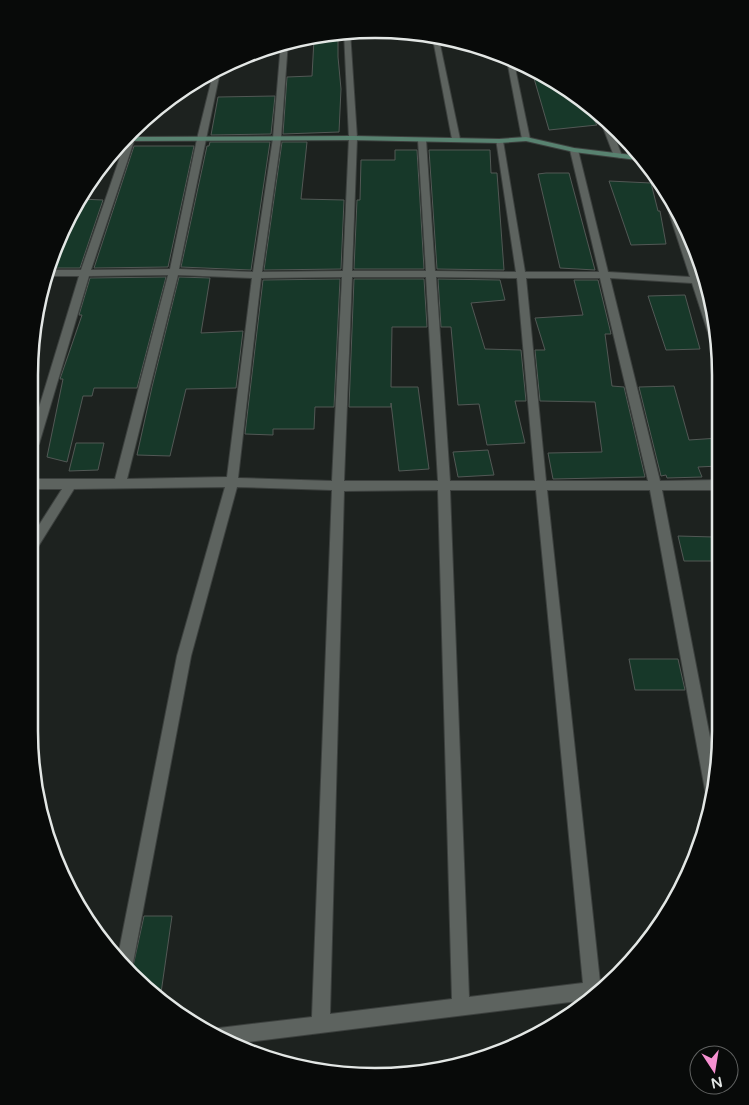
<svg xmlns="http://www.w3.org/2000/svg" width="749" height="1105" font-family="'Varela Round',sans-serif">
<rect width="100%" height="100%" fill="#1d221f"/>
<g fill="#173829" stroke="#525855">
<path d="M338 38V57L341 89 339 132 283 134 287 77 312 76 314 39Z"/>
<path d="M531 68 566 87 581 99 597 125 549 130Z"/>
<path d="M275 96 271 134 211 135 218 97Z"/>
<path d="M210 142H270L251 270 181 267 207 146H209Z"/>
<path d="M282 142H307L301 199 344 200 341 269 264 270Z"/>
<path d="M134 146H194L168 267 94 268Z"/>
<path d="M395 150H417L424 269H354L357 200H360L361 160H395Z"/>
<path d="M429 150H490L491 173H497L504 270 437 269Z"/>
<path d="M546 173H569L595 270 560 268 538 174Z"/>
<path d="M609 181 651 183 658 211H660L666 244 631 245Z"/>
<path d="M80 199 103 200 80 268H49L65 221Z"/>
<path d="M166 277 137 388H94L92 396H83L67 462 47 457 63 379H60L82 315H79L90 278Z"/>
<path d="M179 277 210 278 201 333 243 331 236 388 186 389 170 456 137 455 152 387Z"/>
<path d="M340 279 334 407H315L314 429H273V435L245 434 263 280Z"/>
<path d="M354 279H424L427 327H392L391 387H418L429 469 399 471 391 403V407H349Z"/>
<path d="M438 279 500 280 505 300 471 303 485 349 521 350 526 401H515L525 443 487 445 479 404 458 405 451 327H441Z"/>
<path d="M574 280H598L611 334H605L612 386 624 387 645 477 553 479 548 453 602 452 595 402 540 401 535 350H545L535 318 583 315Z"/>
<path d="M685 295 700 349 666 350 648 296Z"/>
<path d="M674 386 689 440 719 438V466L698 467 702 477 667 478 666 475 661 476 639 387Z"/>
<path d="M76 443H104L98 470 69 471Z"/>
<path d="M488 450 494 475 458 477 453 452Z"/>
<path d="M678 536 714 537 718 549 717 561H684Z"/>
<path d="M629 659H678L685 690H635Z"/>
<path d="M144 916H172L160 1000 132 971Z"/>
</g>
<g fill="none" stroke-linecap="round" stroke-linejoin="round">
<g stroke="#3c403e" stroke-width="2">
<g id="street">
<path d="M350 31 357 138 352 271H426L418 140 422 138 426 140 435 271 516 272 496 139 503 141 525 272H599L570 150 571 148 578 150 608 272 690 277 661 188 662 186H664L677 210 699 278H705L707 284H702L715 325 718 352 713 348 692 283 610 278 660 481 719 480 718 490H662L714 758V798L712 802 709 800 706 795 650 490H547L600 982 606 985 586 1000 232 1044 212 1032 213 1031 219 1028 312 1017 332 490 237 487 191 656 133 963 131 969 118 956 177 656 225 487 74 489 36 550 32 551V536L62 489H33V479H115L168 275 89 276 39 444 33 448 34 424 79 276H46L48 270H81L129 131 137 124 139 126 91 270 170 269 197 139 214 70 221 67 179 269 253 272 273 138 281 43 288 41 281 138 262 272 343 271 349 138 344 32ZM178 275 252 278 227 477 127 479ZM342 277 332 481 238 478 261 278ZM352 277H426L438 481H344ZM436 277 517 278 535 481H450ZM526 278H600L648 481H546ZM438 490 452 999 330 1014 344 491ZM450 490H536L583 983 469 997Z"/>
<path d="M432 34 438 35 460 139 456 141 452 139Z"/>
<path d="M506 55 513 58 530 139 526 141 522 139Z"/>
<path d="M600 115 609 122 622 156 621 158 614 156 599 117Z"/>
</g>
</g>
<g stroke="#3c403e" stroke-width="2">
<path id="secondary" d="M353 136 499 139 526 137 574 148 640 156 645 161 574 152 526 141 499 143 353 140 122 141 125 137Z"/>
</g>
<use href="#street" fill="#5d635f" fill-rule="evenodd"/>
<use href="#secondary" fill="#588270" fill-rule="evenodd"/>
</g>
<path d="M0 0H749V1105H0ZM375 38H375A337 337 0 0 1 712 375V731A337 337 0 0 1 375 1068H375A337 337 0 0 1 38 731V375A337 337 0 0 1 375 38Z" fill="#080a09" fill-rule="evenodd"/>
<path fill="none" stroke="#e3e7e5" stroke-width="2.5" d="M375 38H375A337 337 0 0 1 712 375V731A337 337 0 0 1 375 1068H375A337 337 0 0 1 38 731V375A337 337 0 0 1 375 38Z"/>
<g transform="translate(714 1070) rotate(168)"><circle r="24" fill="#080a09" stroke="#606261"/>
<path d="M0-4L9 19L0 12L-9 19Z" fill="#f690d1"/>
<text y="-8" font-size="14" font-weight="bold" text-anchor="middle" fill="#e3e7e5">N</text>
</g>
</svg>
